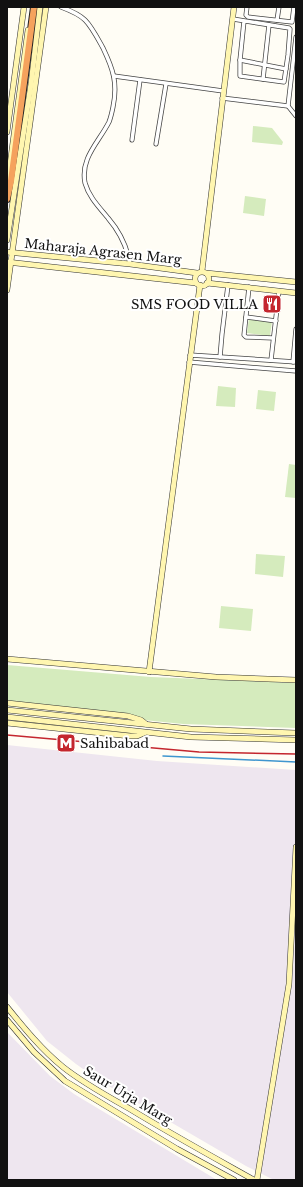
<svg xmlns="http://www.w3.org/2000/svg" width="303" height="1187" font-family="'Libre Baskerville',serif">
<rect width="100%" height="100%" fill="#fffdf5"/>
<g fill="#eee6ef">
<path d="M7 745 157 761 296 770V1180H274L246 1166 100 1081 76 1064 47 1041 7 992Z"/>
<path d="M7 1032 50 1076 74 1094 217 1180H7Z"/>
</g>
<g fill="#d5ebbd">
<path d="M253 126 272 128 283 142 282 145 252 142Z"/>
<path d="M245 196 266 199 264 216 243 213Z"/>
<path d="M249 318 272 321 270 336 247 333Z"/>
<path d="M218 386 236 388 235 407 216 406Z"/>
<path d="M258 390 276 392 274 411 256 409Z"/>
<path d="M289 464 296 465V498L285 497Z"/>
<path d="M256 554 285 556 283 577 255 574Z"/>
<path d="M221 606 253 609 251 631 219 628Z"/>
<path d="M7 665 151 677 296 683V728L183 724 7 706Z"/>
</g>
<g fill="none" stroke-linecap="round" stroke-linejoin="round">
<path stroke="#3f96cf" stroke-width="1.5" d="M163 756 296 762"/>
<g stroke="#444" stroke-width="5">
<g id="street">
<path d="M61 7C69 10 79 14 85 20 92 27 98 39 103 48 113 69 118 83 113 107 112 112 111 117 109 122 99 142 80 158 85 183 89 197 99 207 108 218 120 232 127 246 130 264"/>
<path d="M247 7 246 15 248 17 292 22 294 7"/>
<path d="M233 19 289 28 290 29 288 55 284 82 240 76V60L244 21"/>
<path d="M277 20 279 7"/>
<path d="M296 37 288 106 296 116"/>
<path d="M240 60 286 69"/>
<path d="M114 76 223 91"/>
<path d="M263 79 269 25"/>
<path d="M222 98 288 106"/>
<path d="M132 140 140 80"/>
<path d="M156 144 166 84"/>
<path d="M249 287 244 335 246 337 273 338"/>
<path d="M246 317 276 321"/>
<path d="M190 355 296 362"/>
<path d="M220 357 222 334 228 285"/>
<path d="M271 360 279 291"/>
<path d="M189 362 296 371"/>
<path d="M293 362 296 329"/>
</g>
</g>
<g stroke="#333" stroke-width="6">
<g id="secondary">
<path d="M7 132 24 7"/>
<path d="M7 187 28 30"/>
<path d="M7 240 31 84 40 7"/>
<path d="M7 252 130 264 197 273"/>
<path d="M7 262 196 283"/>
<path d="M202 271 234 7"/>
<circle cx="202" cy="279" r="7"/>
<path d="M206 273 296 282"/>
<path d="M207 283 296 293"/>
<path d="M7 290 46 7"/>
<path d="M7 659 216 677 296 680"/>
<path d="M149 672 200 285"/>
<path d="M7 703 128 716 141 720 146 724"/>
<path d="M7 710 191 729 296 733"/>
<path d="M7 717 191 737 296 740"/>
<path d="M7 723 130 736H137L144 733"/>
<path d="M7 1007C24 1028 42 1050 63 1067 83 1083 107 1096 130 1109 171 1134 213 1157 254 1180"/>
<path d="M7 1020 34 1052 65 1081 177 1149 234 1180"/>
<path d="M257 1180 289 984 296 847"/>
</g>
</g>
<g stroke="#222" stroke-width="8">
<path id="highway" d="M7 199 11 181 34 7"/>
</g>
<use href="#street" stroke="#fff" stroke-width="3.5"/>
<use href="#secondary" stroke="#fff6b0" stroke-width="5"/>
<use href="#highway" stroke="#f5a25d" stroke-width="6"/>
<path stroke="#c4262e" stroke-width="1.5" d="M7 735 199 752 296 754"/>
</g>
<defs>
<g id="restaurant-square" transform="scale(1)"><rect x="-9" y="-9" width="18" height="18" rx="4" fill="#c4262e" stroke="#fff"/><path d="M-5-6h1v4h1v-4h1v4h1v-4h1v5L-1.5 .5V6h-2V.5L-5-1ZM5-6V6H3V1.5H1.5Q1.5-4 5-6Z" fill="#fff"/></g>
<g id="metro-square" transform="scale(1)"><rect x="-9" y="-9" width="18" height="18" rx="4" fill="#c4262e" stroke="#fff"/><path d="M-5.5 5V-5H-3L0 0L3-5H5.5V5H3V-.5L0 4L-3-.5V5Z" fill="#fff"/></g>
</defs>
<g fill-rule="evenodd">
<use href="#restaurant-square" x="272" y="304"/>
<use href="#metro-square" x="66" y="743"/>
</g>
<g text-anchor="middle" stroke-width="4" stroke-linejoin="round" paint-order="stroke">
<g font-size="13" fill="#111" stroke="#fff">
<text transform="translate(103 251) rotate(6)" y="5">Maharaja Agrasen Marg</text>
<text transform="translate(128 1095) rotate(31)" y="5">Saur Urja Marg</text>
</g>
<g font-size="13" fill="#111" stroke="#fff" text-anchor="end">
<text x="258" y="309">SMS FOOD VILLA</text>
<text x="80" y="748" text-anchor="start">Sahibabad</text>
</g>
</g>
<rect width="303" height="1187" fill="none" stroke="#111111" stroke-width="16"/>
</svg>
